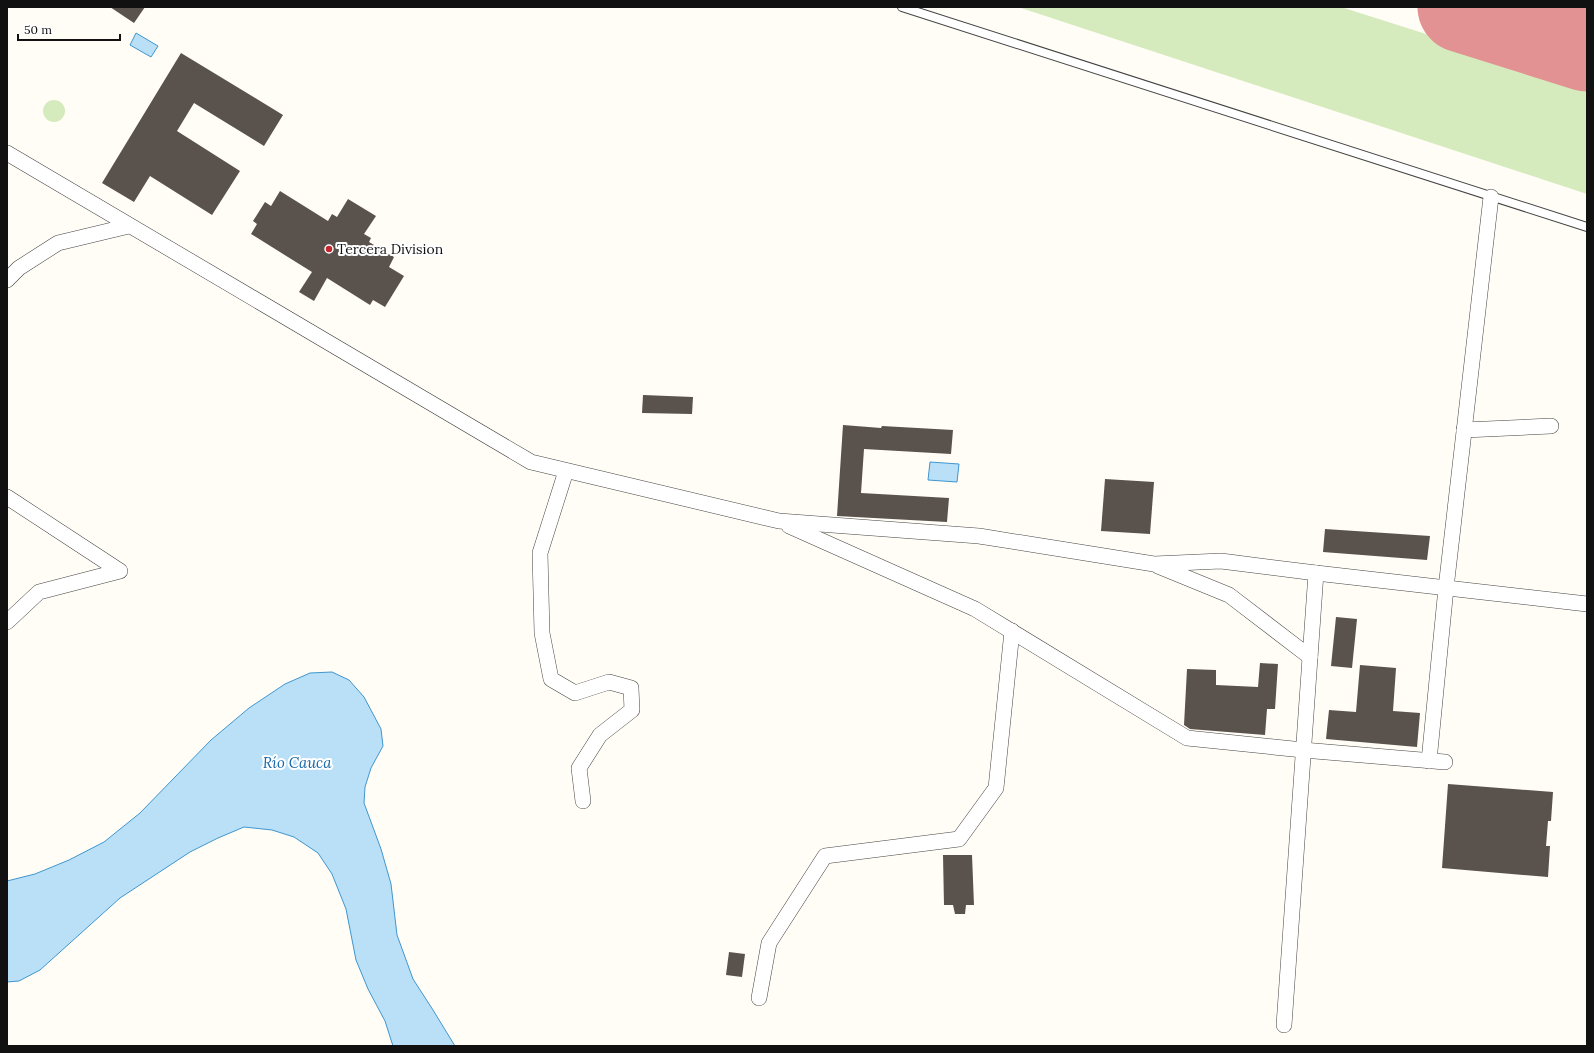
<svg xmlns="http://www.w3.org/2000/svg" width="1594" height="1053" font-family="Lora,serif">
<rect width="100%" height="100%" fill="#fffdf5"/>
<g fill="#d5ebbd">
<path d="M1018 7H1341L1587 85V194Z"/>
<circle cx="54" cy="111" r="11"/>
</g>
<g fill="#b9e0f7" stroke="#3f96cf">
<path d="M136 33 158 46 151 57 130 45Z"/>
<path d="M930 462 959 464 957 482 928 480Z"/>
<path d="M332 672 349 680 364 697 381 729 383 746 371 768 365 787 364 803 381 849 391 884 397 935 413 979 433 1010 455 1046H393L385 1021 368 989 356 960 346 909 332 874 318 853 294 837 272 830 244 827 218 838 190 852 120 898 40 970 19 981 7 982V881L35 874 69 860 104 842 140 813 211 740 249 708 285 684 310 673Z"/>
</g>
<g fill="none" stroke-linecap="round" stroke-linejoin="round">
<path stroke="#e29292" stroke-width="91" d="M1463 7 1587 46"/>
</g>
<g fill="#5a524d">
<path d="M110 7H145L134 23Z"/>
<path d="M181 53 283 115 264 146 194 103 177 131 240 171 212 215 150 176 134 202 102 183Z"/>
<path d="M280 191 328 221 332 214 337 217 348 199 376 216 364 234 371 238 369 242 394 257 389 267 404 276 385 307 373 300 370 305 327 278 314 301 299 292 312 272 251 234 257 224 253 221 265 202 271 206Z"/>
<path d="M643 395 693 397 692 414 642 413Z"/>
<path d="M843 425 881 428 882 426 953 430 951 454 864 449 861 493 949 498 947 522 837 516Z"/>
<path d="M1105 479 1154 482 1150 534 1101 531Z"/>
<path d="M1325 529 1430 536 1427 560 1323 552Z"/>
<path d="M1336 617 1357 619 1352 668 1331 666Z"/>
<path d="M1260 663 1278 664 1275 709H1267L1265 735 1190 729 1184 725 1187 669 1216 670V685L1258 687Z"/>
<path d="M1360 665 1396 668 1393 711 1420 713 1417 747 1326 739 1329 710 1356 712Z"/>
<path d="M1448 784 1553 792 1551 821H1548L1546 846H1550L1548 877 1442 868Z"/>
<path d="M943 855H972L974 905H966L965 914H955L953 905H944Z"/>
<path d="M729 952 745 954 742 977 726 975Z"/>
</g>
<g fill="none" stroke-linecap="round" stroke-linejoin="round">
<g stroke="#444" stroke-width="10">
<path id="service" d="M902 7 1587 227"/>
</g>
<g stroke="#444" stroke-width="16">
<g id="minor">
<path d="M7 153 531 462 779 521 979 536 1154 564 1221 561 1316 573 1587 604"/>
<path d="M7 280 19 268 58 243 129 226"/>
<path d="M1464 430 1551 426"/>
<path d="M566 471 540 553 542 633 551 679 575 693 609 682 631 688 632 710 600 735 579 768 583 801"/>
<path d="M7 497 120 571 39 592 7 622"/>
<path d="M789 526 975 609 1187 738 1303 750 1445 762"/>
<path d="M1158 566 1229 595 1310 657"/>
<path d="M1429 761 1446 588 1491 197"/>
<path d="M759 998 769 943 825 856 959 839 996 788 1012 631"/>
<path d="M1284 1025 1316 573"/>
</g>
</g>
<use href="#service" stroke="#fff" stroke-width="8"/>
<use href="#minor" stroke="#fff" stroke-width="15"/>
</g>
<circle fill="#c4262e" stroke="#fff" stroke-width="1.5" cx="329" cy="249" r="4"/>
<g text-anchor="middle" stroke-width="4" stroke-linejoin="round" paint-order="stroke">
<g font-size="14" fill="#111" stroke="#fff" text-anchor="start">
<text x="337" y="254">Tercera Division</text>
</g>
<g font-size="15" font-style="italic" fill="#1768a6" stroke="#fff">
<text x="297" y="768">Río Cauca</text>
</g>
</g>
<rect width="1594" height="1053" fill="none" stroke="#111111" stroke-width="16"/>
<path d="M18 34v6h102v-6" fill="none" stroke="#111111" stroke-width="2"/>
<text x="24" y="34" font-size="12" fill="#111111" stroke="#ffffff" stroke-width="3" paint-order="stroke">50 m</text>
</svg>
